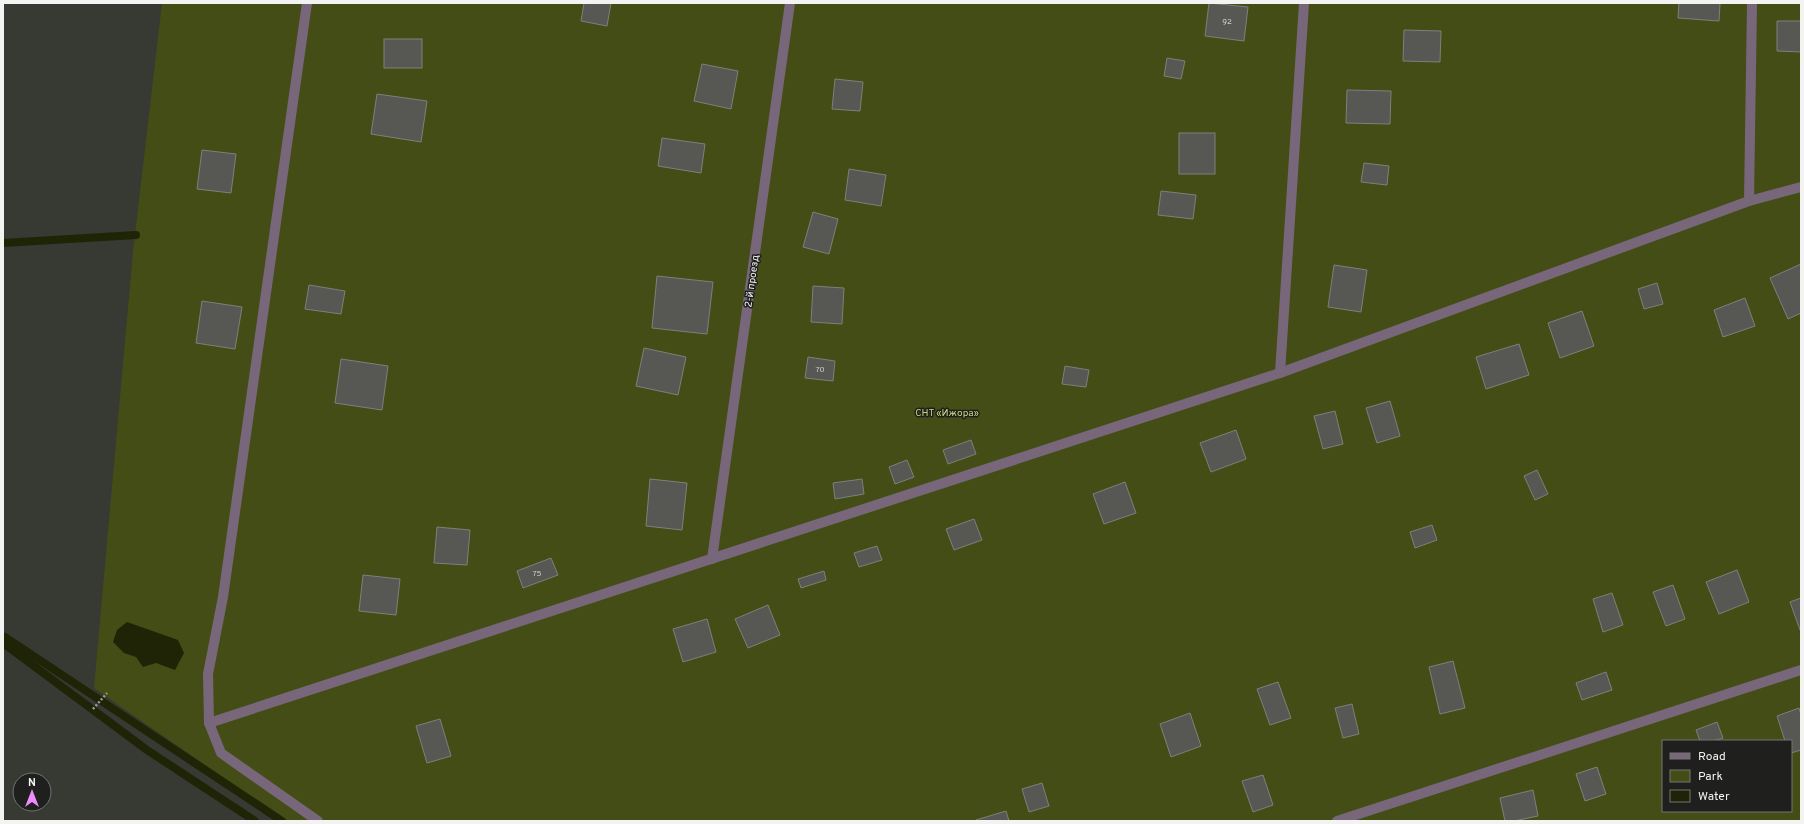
<svg xmlns="http://www.w3.org/2000/svg" width="1804" height="824" font-family="Overpass,sans-serif">
<rect width="100%" height="100%" fill="#373933"/>
<path fill="#454d16" fill-rule="evenodd" d="M162 3H1801V821H286L94 688 133 252ZM1663 741H1791V811H1663Z"/>
<path fill="#1f2406" d="M127 622 178 640 184 653 175 670 156 663 143 667 136 657 124 653 113 642 117 630Z"/>
<g fill="none" stroke-linecap="round" stroke-linejoin="round">
<g stroke="#1f2406" stroke-width="8">
<path d="M3 243 136 235"/>
<path d="M5 637 282 821"/>
<path d="M3 643 147 750 255 821"/>
</g>
</g>
<g fill="#575853" stroke="#7e807a">
<path d="M584 3H611L607 26 581 21Z"/>
<path d="M1209 3 1248 7 1244 41 1205 36Z"/>
<path d="M1679 3H1720L1719 21 1678 18Z"/>
<path d="M1777 21H1801V52L1777 51Z"/>
<path d="M1404 30 1441 31 1440 62 1403 61Z"/>
<rect x="384" y="39" width="38" height="29"/>
<path d="M1167 58 1185 61 1181 79 1164 76Z"/>
<path d="M702 64 738 71 731 109 694 101Z"/>
<path d="M835 79 863 82 860 111 832 109Z"/>
<path d="M1347 90 1391 91 1390 124 1346 123Z"/>
<path d="M377 94 427 101 421 142 371 134Z"/>
<rect x="1179" y="133" width="36" height="41"/>
<path d="M662 138 705 144 701 173 658 166Z"/>
<path d="M202 150 236 154 231 193 197 189Z"/>
<path d="M1364 163 1389 166 1387 185 1361 182Z"/>
<path d="M849 169 886 175 881 206 845 200Z"/>
<path d="M1161 191 1196 195 1193 219 1158 215Z"/>
<path d="M813 212 838 219 829 254 803 247Z"/>
<path d="M1801 264V313L1788 319 1770 278Z"/>
<path d="M1334 265 1367 270 1361 312 1328 307Z"/>
<path d="M657 276 713 282 707 334 652 328Z"/>
<path d="M1657 283 1663 304 1644 309 1638 289Z"/>
<path d="M309 285 345 291 341 314 305 309Z"/>
<path d="M813 286 844 288 842 324 811 322Z"/>
<path d="M1745 298 1755 326 1723 337 1714 310Z"/>
<path d="M202 301 242 307 235 349 196 343Z"/>
<path d="M1582 311 1594 346 1560 358 1548 323Z"/>
<path d="M1519 344 1529 375 1486 389 1476 357Z"/>
<path d="M644 348 686 357 678 395 636 386Z"/>
<path d="M808 357 835 361 833 381 805 378Z"/>
<path d="M341 359 388 366 382 410 335 403Z"/>
<path d="M1065 366 1089 370 1086 387 1062 384Z"/>
<path d="M1390 401 1400 436 1377 443 1366 408Z"/>
<path d="M1335 411 1343 444 1323 449 1314 416Z"/>
<path d="M1236 430 1246 459 1211 472 1200 443Z"/>
<path d="M971 440 976 454 948 464 943 450Z"/>
<path d="M907 460 914 477 895 484 889 467Z"/>
<path d="M1537 470 1548 494 1535 500 1524 476Z"/>
<path d="M650 479 687 483 682 530 646 526Z"/>
<path d="M862 479 864 494 835 499 833 483Z"/>
<path d="M1125 482 1136 513 1104 524 1093 494Z"/>
<path d="M974 519 982 540 954 550 946 529Z"/>
<path d="M1432 525 1437 540 1415 548 1410 532Z"/>
<path d="M437 527 470 530 467 565 434 563Z"/>
<path d="M877 546 882 560 859 567 854 553Z"/>
<path d="M551 558 558 575 523 588 517 571Z"/>
<path d="M1737 570 1749 602 1719 614 1706 582Z"/>
<path d="M824 571 826 580 801 588 798 579Z"/>
<path d="M363 575 400 579 396 615 359 611Z"/>
<path d="M1673 585 1685 619 1666 626 1653 592Z"/>
<path d="M1612 593 1623 625 1603 632 1593 599Z"/>
<path d="M1801 598V630H1800L1790 602Z"/>
<path d="M768 605 780 635 748 648 735 619Z"/>
<path d="M707 619 716 652 683 662 673 629Z"/>
<path d="M1453 661 1465 708 1440 714 1429 667Z"/>
<path d="M1606 672 1612 690 1582 700 1576 683Z"/>
<path d="M1278 682 1291 718 1270 725 1257 689Z"/>
<path d="M1352 704 1359 734 1343 738 1335 708Z"/>
<path d="M1799 708 1801 715V750L1791 753V741H1785L1777 716Z"/>
<path d="M1190 713 1201 746 1171 757 1160 724Z"/>
<path d="M440 719 451 756 427 763 416 726Z"/>
<path d="M1717 722 1723 738 1713 741H1700L1696 730Z"/>
<path d="M1597 767 1606 794 1585 801 1576 774Z"/>
<path d="M1263 775 1273 805 1253 812 1242 781Z"/>
<path d="M1042 783 1049 806 1029 812 1022 789Z"/>
<path d="M1533 790 1538 816 1514 821H1505L1500 798Z"/>
<path d="M1006 811 1009 821H976V820Z"/>
</g>
<g fill="none" stroke-linecap="round" stroke-linejoin="round">
<path stroke="#9e9f9b" stroke-width="2.5" stroke-dasharray="2 2" stroke-linecap="butt" d="M93 709 107 693"/>
<g stroke="#78677b" stroke-width="10">
<path d="M307 3 223 597 208 674 209 723 221 753 318 821"/>
<path d="M1749 201 1752 3"/>
<path d="M1280 373 1304 3"/>
<path d="M712 559 790 3"/>
<path d="M209 723 1280 373 1749 201 1801 187"/>
<path d="M1337 821 1801 670"/>
</g>
</g>
<g text-anchor="middle" stroke-width="3" stroke-linejoin="round" paint-order="stroke">
<g font-size="8" fill="#cccdca">
<text x="1227" y="24">92</text>
<text x="820" y="372">70</text>
<text x="537" y="576">75</text>
</g>
<g font-size="10" fill="#f3f4f1" stroke="#1f1f1d">
<text transform="translate(751 281) rotate(-82)" y="4">2-й проезд</text>
</g>
<g font-size="10" fill="#c7d781" stroke="#1f1f1d">
<text x="947" y="416">СНТ «Ижора»</text>
</g>
</g>
<rect width="1804" height="824" fill="none" stroke="#f3f4f1" stroke-width="8"/>
<rect x="1662" y="740" width="130" height="72" fill="#1f1f1d" stroke="#747472"/>
<rect x="1670" y="753" width="20" height="6" fill="#78677b" stroke="#747472"/>
<text x="1698" y="760" font-size="12" fill="#f3f4f1">Road</text>
<rect x="1670" y="770" width="20" height="12" fill="#454d16" stroke="#747472"/>
<text x="1698" y="780" font-size="12" fill="#f3f4f1">Park</text>
<rect x="1670" y="790" width="20" height="12" fill="#1f2406" stroke="#747472"/>
<text x="1698" y="800" font-size="12" fill="#f3f4f1">Water</text>
<g transform="translate(32 792)"><circle r="19" fill="#1f1f1d" stroke="#747472"/>
<path d="M0-3L7 15L0 10L-7 15Z" fill="#eb8dfb"/>
<text y="-6" font-size="11" font-weight="bold" text-anchor="middle" fill="#f3f4f1">N</text>
</g>
</svg>
